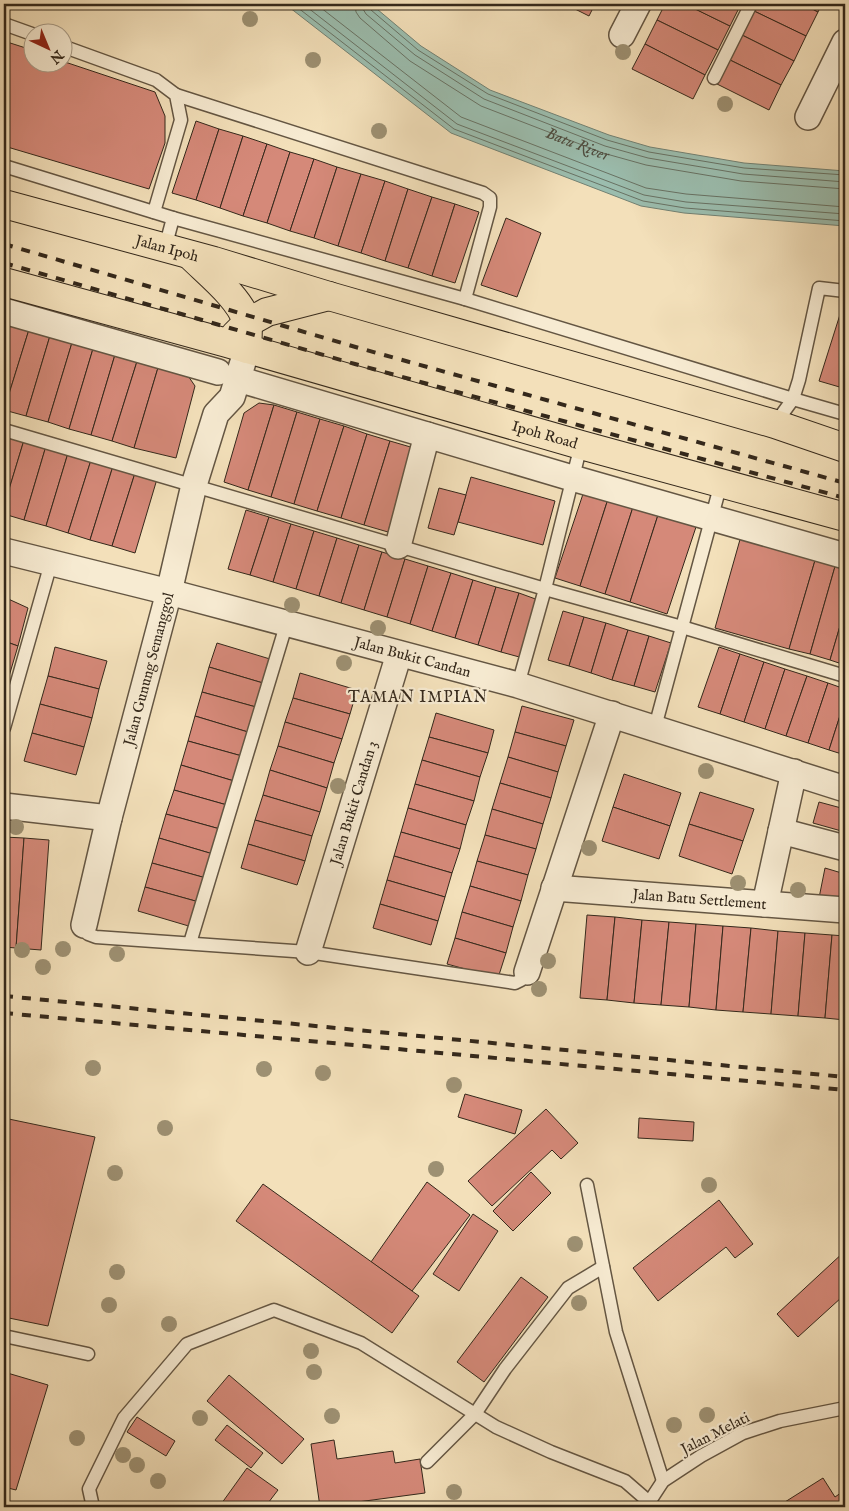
<svg xmlns="http://www.w3.org/2000/svg" width="849" height="1511" font-family="'IM FELL English',serif">
<rect width="100%" height="100%" fill="#f3e0ba"/>
<filter id="stains"><feTurbulence type="fractalNoise" baseFrequency=".004" numOctaves="4"/><feColorMatrix values="0 0 0 0 .2 0 0 0 0 .09 0 0 0 0 .02 0 0 0 .5 -.17"/></filter>
<radialGradient id="worn" r=".72"><stop offset=".6" stop-color="#630" stop-opacity="0"/><stop offset="1" stop-color="#630" stop-opacity=".3"/></radialGradient>
<path fill="#9bbdae" stroke="#728173" d="M285 4H371L421 46 490 90 609 135 650 147 744 163 845 171V226L684 213 641 206 451 133Z"/>
<g fill="none" stroke-linecap="round" stroke-linejoin="round">
<g stroke="#687264" stroke-width="1">
<path d="M293 4 454 129 643 201 685 208 845 221"/>
<path d="M303 4 457 124 644 195 686 202 845 214"/>
<path d="M316 4 461 117 646 188 686 194 845 207"/>
<path id="s1" d="M355 4 356 12 360 18 410 61 481 106 603 153 646 165 741 181 845 189"/>
<path d="M362 4 363 9 366 14 415 55 484 99 605 146 648 158 743 174 845 182"/>
<path d="M369 4 371 10 418 50 488 94 607 140 649 152 744 168 845 175"/>
</g>
</g>
<g fill="#d58979" stroke="#34281b">
<path d="M565 4H595L589 16Z"/>
<path d="M665 4H685L730 26 718 50 657 20Z"/>
<path d="M685 4H741L730 26Z"/>
<path d="M758 4H803L818 12 806 36 754 11Z"/>
<path d="M803 4H822L818 12Z"/>
<path d="M754 11 806 36 794 61 742 35Z"/>
<path d="M657 20 718 50 705 75 645 44Z"/>
<path d="M742 35 794 61 781 85 730 60Z"/>
<path d="M4 41 32 50V62H62V61L155 92 165 116V143L149 189 4 146Z"/>
<path d="M645 44 705 75 693 99 632 69Z"/>
<path d="M730 60 781 85 769 110 717 84Z"/>
<path d="M196 121 219 129 196 200 172 193Z"/>
<path d="M219 129 243 136 220 208 196 200Z"/>
<path d="M243 136 267 144 243 216 220 208Z"/>
<path d="M267 144 290 152 267 223 243 216Z"/>
<path d="M290 152 314 159 290 231 267 223Z"/>
<path d="M314 159 337 167 314 238 290 231Z"/>
<path d="M337 167 361 174 338 246 314 238Z"/>
<path d="M361 174 385 181 361 253 338 246Z"/>
<path d="M385 181 408 189 385 261 361 253Z"/>
<path d="M408 189 432 197 408 268 385 261Z"/>
<path d="M432 197 455 204 432 276 408 268Z"/>
<path d="M455 204 479 212 455 283 432 276Z"/>
<path d="M506 218 541 233 517 297 481 285Z"/>
<path d="M843 305H845V379L843 388 819 381Z"/>
<path d="M9 316 31 323 4 410V333Z"/>
<path d="M31 323 52 329 26 416 4 410Z"/>
<path d="M52 329 74 336 48 422 26 416Z"/>
<path d="M74 336 95 342 69 429 48 422Z"/>
<path d="M95 342 117 348 91 435 69 429Z"/>
<path d="M117 348 139 355 112 441 91 435Z"/>
<path d="M139 355 160 361 134 448 112 441Z"/>
<path d="M160 361 184 370 195 386 176 458 134 448Z"/>
<path d="M259 403 274 405 248 490 224 482 244 413Z"/>
<path d="M274 405 297 412 271 497 248 490Z"/>
<path d="M297 412 320 419 294 504 271 497Z"/>
<path d="M320 419 344 426 317 511 294 504Z"/>
<path d="M344 426 367 434 341 518 317 511Z"/>
<path d="M4 434 24 440 4 506Z"/>
<path d="M367 434 390 441 364 525 341 518Z"/>
<path d="M24 440 46 446 24 520 4 514V506Z"/>
<path d="M390 441 414 448 388 532 364 525Z"/>
<path d="M46 446 68 453 46 526 24 520Z"/>
<path d="M68 453 91 460 68 533 46 526Z"/>
<path d="M91 460 113 466 90 540 68 533Z"/>
<path d="M113 466 135 473 112 546 90 540Z"/>
<path d="M135 473 157 479 135 553 112 546Z"/>
<path d="M471 477 555 501 543 545 458 522Z"/>
<path d="M439 488 466 495 454 535 428 528Z"/>
<path d="M584 491 608 499 580 586 555 578Z"/>
<path d="M608 499 633 507 605 594 580 586Z"/>
<path d="M633 507 658 515 630 602 605 594Z"/>
<path d="M246 510 269 517 250 575 228 569Z"/>
<path d="M658 515 696 527 667 614 630 602Z"/>
<path d="M269 517 291 524 273 582 250 575Z"/>
<path d="M291 524 314 531 296 589 273 582Z"/>
<path d="M314 531 337 538 319 596 296 589Z"/>
<path d="M741 536 816 557 789 649 715 628Z"/>
<path d="M337 538 359 545 341 603 319 596Z"/>
<path d="M359 545 382 552 364 610 341 603Z"/>
<path d="M382 552 405 559 387 617 364 610Z"/>
<path d="M816 557 836 563 810 654 789 649Z"/>
<path d="M405 559 428 566 410 624 387 617Z"/>
<path d="M836 563 845 565V609L830 660 810 654Z"/>
<path d="M428 566 451 573 432 631 410 624Z"/>
<path d="M451 573 473 580 455 638 432 631Z"/>
<path d="M473 580 496 587 478 645 455 638Z"/>
<path d="M496 587 519 593 501 652 478 645Z"/>
<path d="M519 593 541 601 523 658 501 652Z"/>
<path d="M4 597 28 608 18 646 4 641Z"/>
<path d="M845 609V665L830 660Z"/>
<path d="M563 611 584 617 569 666 548 660Z"/>
<path d="M584 617 606 623 591 673 569 666Z"/>
<path d="M606 623 628 630 612 680 591 673Z"/>
<path d="M628 630 649 636 634 686 612 680Z"/>
<path d="M649 636 671 643 655 692 634 686Z"/>
<path d="M4 641 18 646 7 683 4 682Z"/>
<path d="M217 643 270 659 263 683 209 667Z"/>
<path d="M55 647 107 661 99 689 48 676Z"/>
<path d="M719 647 740 654 720 714 698 707Z"/>
<path d="M740 654 764 662 744 722 720 714Z"/>
<path d="M764 662 785 669 765 729 744 722Z"/>
<path d="M209 667 263 683 256 707 202 692Z"/>
<path d="M785 669 807 676 786 736 765 729Z"/>
<path d="M300 673 357 690 350 714 293 698Z"/>
<path d="M48 676 99 689 92 718 40 704Z"/>
<path d="M807 676 828 683 808 743 786 736Z"/>
<path d="M828 683 845 689V700L829 750 808 743Z"/>
<path d="M202 692 256 707 248 732 195 716Z"/>
<path d="M293 698 350 714 342 739 285 722Z"/>
<path d="M845 700V755L829 750Z"/>
<path d="M40 704 92 718 84 747 32 733Z"/>
<path d="M522 706 574 720 566 746 515 732Z"/>
<path d="M436 713 494 730 488 753 429 737Z"/>
<path d="M195 716 248 732 242 756 188 741Z"/>
<path d="M285 722 342 739 334 763 278 746Z"/>
<path d="M515 732 566 746 558 772 508 757Z"/>
<path d="M32 733 84 747 76 775 24 761Z"/>
<path d="M429 737 488 753 480 777 422 760Z"/>
<path d="M188 741 242 756 234 781 181 765Z"/>
<path d="M278 746 334 763 327 788 270 770Z"/>
<path d="M508 757 558 772 551 798 500 783Z"/>
<path d="M422 760 480 777 474 801 415 784Z"/>
<path d="M181 765 234 781 227 805 174 790Z"/>
<path d="M270 770 327 788 320 812 263 795Z"/>
<path d="M624 774 681 793 670 826 613 807Z"/>
<path d="M500 783 551 798 543 824 492 809Z"/>
<path d="M415 784 474 801 466 825 408 808Z"/>
<path d="M174 790 227 805 220 829 166 814Z"/>
<path d="M700 792 754 809 743 841 689 824Z"/>
<path d="M263 795 320 812 312 836 255 820Z"/>
<path d="M819 802 845 809V832L813 823Z"/>
<path d="M613 807 670 826 659 859 602 841Z"/>
<path d="M408 808 466 825 460 849 401 832Z"/>
<path d="M492 809 543 824 536 849 485 835Z"/>
<path d="M166 814 220 829 213 854 159 838Z"/>
<path d="M255 820 312 836 305 861 248 844Z"/>
<path d="M689 824 743 841 732 874 679 856Z"/>
<path d="M401 832 460 849 452 873 394 856Z"/>
<path d="M485 835 536 849 528 875 477 861Z"/>
<path d="M4 837 24 838 16 948 4 947Z"/>
<path d="M24 838 49 840 41 950 16 948Z"/>
<path d="M159 838 213 854 206 878 152 863Z"/>
<path d="M248 844 305 861 297 885 241 868Z"/>
<path d="M394 856 452 873 445 897 387 880Z"/>
<path d="M477 861 528 875 521 901 470 886Z"/>
<path d="M152 863 206 878 199 902 145 887Z"/>
<path d="M825 868 845 874V900L819 898Z"/>
<path d="M387 880 445 897 438 921 380 904Z"/>
<path d="M470 886 521 901 513 927 462 912Z"/>
<path d="M145 887 199 902 192 927 138 911Z"/>
<path d="M380 904 438 921 431 945 373 928Z"/>
<path d="M462 912 513 927 506 953 455 938Z"/>
<path d="M587 915 615 917 607 1000 580 998Z"/>
<path d="M615 917 642 920 634 1003 607 1000Z"/>
<path d="M642 920 669 922 661 1005 634 1003Z"/>
<path d="M669 922 696 924 689 1007 661 1005Z"/>
<path d="M696 924 723 926 716 1010 689 1007Z"/>
<path d="M723 926 751 928 743 1012 716 1010Z"/>
<path d="M751 928 778 931 771 1014 743 1012Z"/>
<path d="M778 931 805 933 798 1016 771 1014Z"/>
<path d="M805 933 832 935 825 1018 798 1016Z"/>
<path d="M832 935 845 936V1020L825 1018Z"/>
<path d="M455 938 506 953 498 978 447 964Z"/>
<path d="M465 1094 522 1110 515 1134 458 1117Z"/>
<path d="M546 1109 578 1143 561 1159 552 1150 492 1206 468 1181Z"/>
<path d="M4 1118 95 1137 48 1326 4 1317Z"/>
<path d="M639 1118 694 1122 693 1141 638 1138Z"/>
<path d="M531 1172 551 1193 513 1231 493 1211Z"/>
<path d="M427 1182 470 1215 412 1291 371 1262Z"/>
<path d="M263 1184 419 1296 392 1333 236 1221Z"/>
<path d="M719 1200 753 1244 735 1258 726 1247 658 1301 633 1268Z"/>
<path d="M473 1214 498 1231 459 1291 433 1274Z"/>
<path d="M845 1251V1301L842 1297 798 1337 777 1314Z"/>
<path d="M521 1277 548 1297 484 1382 457 1362Z"/>
<path d="M4 1372 48 1385 16 1490 4 1487Z"/>
<path d="M229 1375 304 1439 282 1464 207 1401Z"/>
<path d="M137 1417 175 1441 166 1456 127 1432Z"/>
<path d="M227 1425 263 1453 251 1468 215 1440Z"/>
<path d="M334 1440 337 1459 393 1451 395 1463 420 1459 425 1493 320 1507 311 1444Z"/>
<path d="M247 1468 278 1490 265 1507H219Z"/>
<path d="M823 1478 835 1497 845 1490V1507H777Z"/>
</g>
<g fill="none" stroke-linecap="round" stroke-linejoin="round">
<g stroke="#645643" stroke-width="15">
<g id="lane">
<path d="M4 24 32 34"/>
<path d="M62 46 156 80 176 95 181 120 154 212"/>
<path d="M714 78 751 4"/>
<path d="M176 95 483 193 490 198V207L465 299"/>
<path d="M4 166 173 218"/>
<path d="M165 248 173 218 465 299 793 399 845 414"/>
<path d="M775 424 793 399 799 380 819 288 845 291"/>
<path d="M4 430 545 589 682 627 845 676"/>
<path d="M518 685 545 589 581 445"/>
<path d="M655 727 721 483"/>
<path d="M4 728 51 563"/>
<path d="M84 925 88 934 96 937 308 952 515 983 521 980 527 972"/>
<path d="M190 943 287 622"/>
<path d="M587 1185 616 1332 663 1481"/>
<path d="M4 1336 88 1354"/>
<path d="M427 1462 475 1414 505 1369 568 1288 603 1267"/>
<path d="M93 1507 89 1489 124 1418 187 1344 274 1310 361 1343 496 1427 551 1452 625 1481 648 1501"/>
<path d="M646 1507 663 1481 701 1456 743 1433 780 1421 845 1408"/>
</g>
</g>
<g stroke="#645643" stroke-width="28">
<g id="street">
<path d="M622 35 638 4"/>
<path d="M808 117 845 42"/>
<path d="M4 311 218 372"/>
<path d="M238 379 572 478 845 556"/>
<path d="M398 546 427 435"/>
<path id="s2" d="M4 551 169 592 518 685 845 789"/>
<path d="M4 806 109 818"/>
<path d="M781 831 845 848"/>
<path id="s3" d="M554 888 845 910"/>
<path d="M765 904 794 772"/>
<path id="s4" d="M84 925 109 818 169 592 194 485 216 414 232 397 243 362"/>
<path id="s5" d="M308 952 399 654"/>
<path d="M527 972 612 714"/>
</g>
</g>
<g stroke="#34281b" stroke-width="30">
<g id="primary">
<path id="s6" d="M4 204 214 261 329 296 775 424 845 448"/>
<path d="M191 256C208 273 240 298 247 322 249 330 247 341 247 349"/>
<path id="s7" d="M4 282 227 343 581 445 845 517"/>
<path d="M235 335 247 323 267 312 329 296"/>
</g>
</g>
<use href="#lane" stroke="#f7ebd2" stroke-width="12"/>
<use href="#street" stroke="#f7ebd2" stroke-width="25"/>
<use href="#primary" stroke="#f3e0ba" stroke-width="28"/>
<g stroke="#34281b" stroke-width="4" stroke-dasharray="9 9" stroke-linecap="butt">
<path d="M4 244 359 348 845 483"/>
<path d="M4 263 355 364 845 498"/>
<path d="M4 996 845 1077"/>
<path d="M4 1013 845 1090"/>
</g>
</g>
<g fill="#9d9072">
<circle cx="250" cy="19" r="8"/>
<circle cx="623" cy="52" r="8"/>
<circle cx="313" cy="60" r="8"/>
<circle cx="725" cy="104" r="8"/>
<circle cx="379" cy="131" r="8"/>
<circle cx="292" cy="605" r="8"/>
<circle cx="378" cy="628" r="8"/>
<circle cx="344" cy="663" r="8"/>
<circle cx="706" cy="771" r="8"/>
<circle cx="338" cy="786" r="8"/>
<circle cx="16" cy="827" r="8"/>
<circle cx="589" cy="848" r="8"/>
<circle cx="738" cy="883" r="8"/>
<circle cx="798" cy="890" r="8"/>
<circle cx="63" cy="949" r="8"/>
<circle cx="22" cy="950" r="8"/>
<circle cx="117" cy="954" r="8"/>
<circle cx="548" cy="961" r="8"/>
<circle cx="43" cy="967" r="8"/>
<circle cx="539" cy="989" r="8"/>
<circle cx="93" cy="1068" r="8"/>
<circle cx="264" cy="1069" r="8"/>
<circle cx="323" cy="1073" r="8"/>
<circle cx="454" cy="1085" r="8"/>
<circle cx="165" cy="1128" r="8"/>
<circle cx="436" cy="1169" r="8"/>
<circle cx="115" cy="1173" r="8"/>
<circle cx="709" cy="1185" r="8"/>
<circle cx="575" cy="1244" r="8"/>
<circle cx="117" cy="1272" r="8"/>
<circle cx="579" cy="1303" r="8"/>
<circle cx="109" cy="1305" r="8"/>
<circle cx="169" cy="1324" r="8"/>
<circle cx="311" cy="1351" r="8"/>
<circle cx="314" cy="1372" r="8"/>
<circle cx="707" cy="1415" r="8"/>
<circle cx="332" cy="1416" r="8"/>
<circle cx="200" cy="1418" r="8"/>
<circle cx="674" cy="1425" r="8"/>
<circle cx="77" cy="1438" r="8"/>
<circle cx="123" cy="1455" r="8"/>
<circle cx="137" cy="1465" r="8"/>
<circle cx="158" cy="1481" r="8"/>
<circle cx="454" cy="1492" r="8"/>
</g>
<g text-anchor="middle" stroke-width="4.5" stroke-linejoin="round" paint-order="stroke">
<g font-size="15" fill="#34281b" stroke="#f7ebd2">
<text dy="5" stroke="none"><textPath href="#s6" startOffset="169">Jalan Ipoh</textPath></text>
<text dy="5" stroke="none"><textPath href="#s7" startOffset="562">Ipoh Road</textPath></text>
<text dy="5" stroke="none"><textPath href="#s2" startOffset="422">Jalan Bukit Candan</textPath></text>
<text dy="5" stroke="none"><textPath href="#s4" startOffset="264">Jalan Gunung Semanggol</textPath></text>
<text dy="5" stroke="none"><textPath href="#s5" startOffset="156">Jalan Bukit Candan 3</textPath></text>
<text dy="5" stroke="none"><textPath href="#s3" startOffset="146">Jalan Batu Settlement</textPath></text>
<text transform="translate(715 1433) rotate(-27)" y="5">Jalan Melati</text>
</g>
<g font-size="16" font-style="italic" fill="#4e4d40" stroke="#f7ebd2">
<text dy="6" stroke="none"><textPath href="#s1" startOffset="269">Batu River</textPath></text>
</g>
<g font-size="16" letter-spacing="1" fill="#34281b" stroke="#f7ebd2">
<text x="418" y="702">TAMAN IMPIAN</text>
</g>
</g>
<rect width="849" height="1511" fill="none" stroke="#f3e0ba" stroke-width="20"/>
<rect x="5" y="5" width="839" height="1501" fill="none" stroke="#34281b" stroke-width="2.5"/>
<rect x="10" y="10" width="829" height="1491" fill="none" stroke="#34281b"/>
<g transform="translate(48 48) rotate(136)"><circle r="24" fill="#f7ebd2" stroke="#a99d89"/>
<path d="M0-4L9 19L0 12L-9 19Z" fill="#8f2418"/>
<text y="-8" font-size="14" font-weight="bold" text-anchor="middle" fill="#34281b">N</text>
</g>
<rect width="100%" height="100%" filter="url(#stains)"/>
<rect width="100%" height="100%" fill="url(#worn)"/>
</svg>
